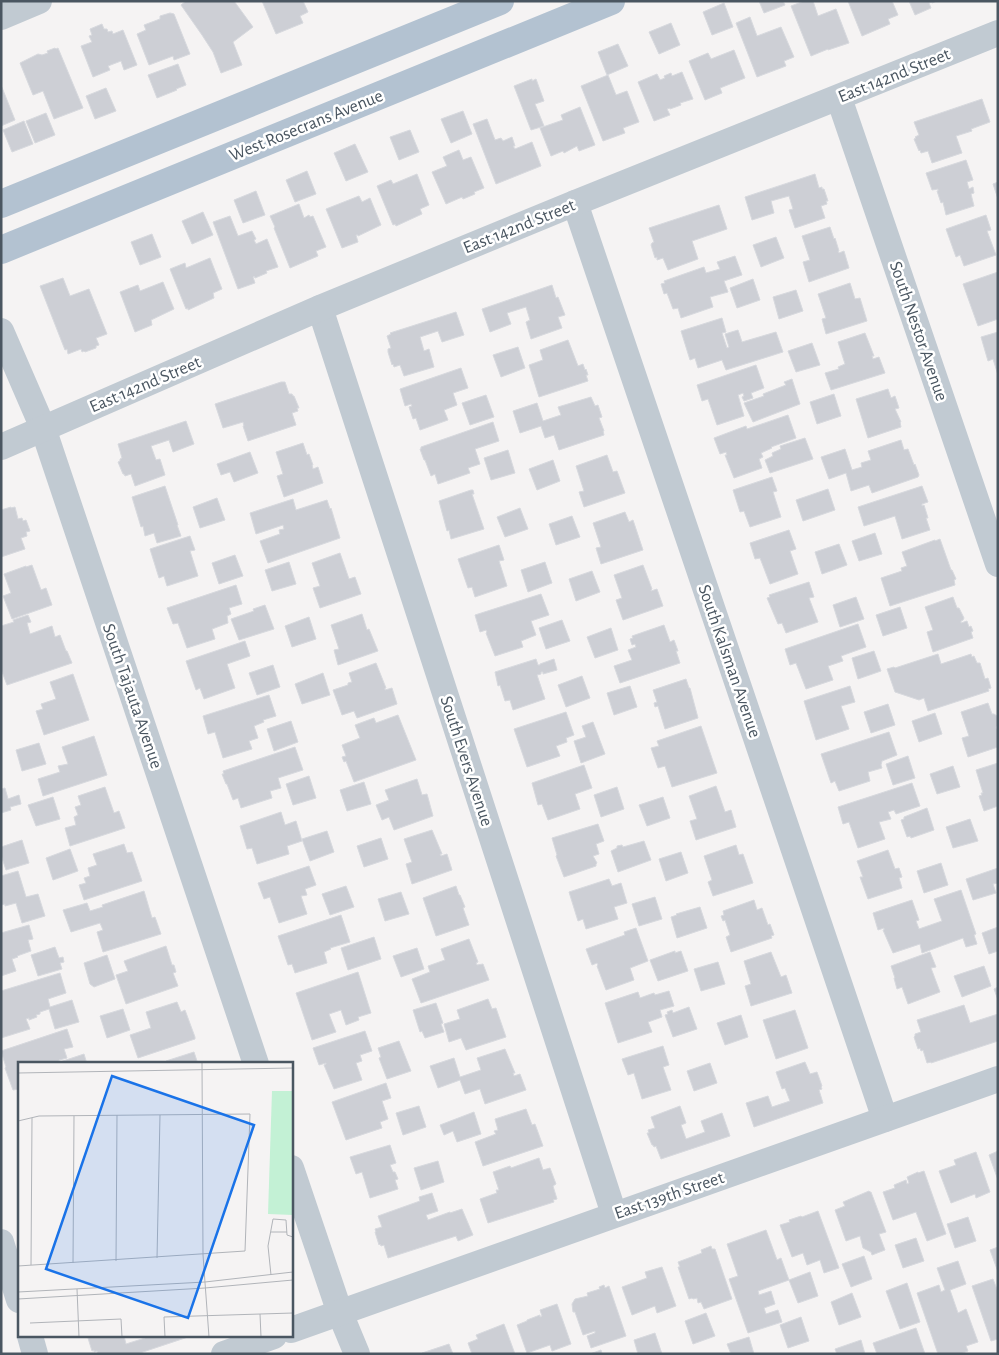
<svg xmlns="http://www.w3.org/2000/svg" width="999" height="1355" font-family="'Alegreya Sans',sans-serif">
<rect width="100%" height="100%" fill="#f5f3f3"/>
<g fill="#cdcfd5" stroke="#d7d9de">
<path d="M186 1H234L253 27 233 42 242 65 221 73 213 52 202 35 181 5Z"/>
<path d="M262 1H303L308 12 300 16 303 23 276 34Z"/>
<path d="M759 1H783L785 5 764 13Z"/>
<path d="M804 1H813L818 16 836 9 849 43 828 50V49L811 56 791 6Z"/>
<path d="M848 1H892L898 15 888 19 890 24 862 36Z"/>
<path d="M909 1H937L932 3V2L929 3 931 8 915 15Z"/>
<path d="M724 3 733 27 712 35 703 12Z"/>
<path d="M170 13 174 14 190 54 174 60 173 56 149 65 137 34 146 30 144 25 160 19V16Z"/>
<path d="M750 17 757 36 781 27 794 57 784 61 786 66 757 77 736 23Z"/>
<path d="M671 23 680 45 659 54 649 32Z"/>
<path d="M102 24 104 29H107L108 32 112 31 113 34 123 30 137 65 124 70 121 61 108 66 110 70 93 77 81 46 92 42 89 36 92 35 90 29Z"/>
<path d="M618 44 628 66 607 75 598 52Z"/>
<path d="M55 48 56 49 58 48 83 108 54 119 43 91 33 95 20 63 38 54 42 55 48 53 47 51Z"/>
<path d="M734 50 745 78 720 88 722 93 705 100 689 61 708 53 711 59Z"/>
<path d="M178 64 186 85 176 89 177 90 157 98 148 75Z"/>
<path d="M682 72 693 99 680 103 681 105 670 109V108L667 109 670 115 654 121 638 82 657 74 660 80 665 78 664 76 671 73 672 76Z"/>
<path d="M608 75 616 95 627 91 639 122 623 128 625 133 603 141 581 86Z"/>
<path d="M532 79V81L536 79 544 101 535 104 544 126 531 130 514 86Z"/>
<path d="M1 85 15 120 1 126Z"/>
<path d="M106 88 116 111 95 119 86 96Z"/>
<path d="M982 99 990 122 971 129 972 131 956 136 962 153 932 163 928 151 921 153 920 150 919 151 914 139 916 138 915 137 919 135 914 122Z"/>
<path d="M580 107 595 145 579 151 577 146 564 153 563 151 551 156 540 128 563 120 561 115Z"/>
<path d="M463 111 472 134 451 143 441 119Z"/>
<path d="M46 113 55 135 35 143 26 121Z"/>
<path d="M487 119 495 140 501 138 503 141 512 137 515 146H513L515 149 532 142 541 166 496 184 473 124Z"/>
<path d="M24 121 33 144 12 152 3 130Z"/>
<path d="M410 130 419 152 399 160 390 137Z"/>
<path d="M355 144 368 172 346 181 334 153Z"/>
<path d="M459 150 463 160 471 157 484 188 474 192 475 194 463 199 462 197 446 204 432 172 447 166 443 157Z"/>
<path d="M966 160 973 180 967 182 969 189 973 187 974 193 971 194 974 206 946 215 943 202 941 203 937 191H938V189L932 190 926 173Z"/>
<path d="M307 171 316 194 295 202 286 180Z"/>
<path d="M417 174 429 205 420 209 422 214 396 226 395 224 393 225 377 186 391 180 393 184Z"/>
<path d="M815 174 819 188 822 187V189H824L828 201H826L827 204 821 206 825 218 795 228 789 210 793 209 789 196 771 201 774 213 752 220 745 197Z"/>
<path d="M998 182V199L993 184Z"/>
<path d="M256 191 265 215 243 223 234 200Z"/>
<path d="M359 196 362 202 370 198 381 225 358 236V235H356L358 242 342 248 326 209Z"/>
<path d="M299 204 304 218 309 215 310 217 313 216 326 247 316 251 318 256 290 268 274 228 275 227 270 216Z"/>
<path d="M719 205 727 229 692 241 698 259 668 270 663 258 657 260V257L655 258 651 245 652 243 654 242 649 228Z"/>
<path d="M203 212 213 235 192 244 182 221Z"/>
<path d="M986 215 991 230 987 231 996 255 964 266 960 255 956 257 946 229Z"/>
<path d="M230 216 238 236 252 231 256 239 254 240 256 244 267 239 278 267 266 271 267 273 255 278 254 276 253 277 255 283 238 289 213 222Z"/>
<path d="M830 227 834 239 835 238 839 251H838L839 253 844 251 849 268 809 282 803 262 810 260 802 236Z"/>
<path d="M152 234 161 257 140 265 131 242Z"/>
<path d="M776 237 784 258 761 267 753 245Z"/>
<path d="M735 256 742 275 724 281 728 292 710 297 713 307 681 318 678 308 673 309 667 293 664 294 661 284 665 283 664 281 704 267 706 273 720 269 717 262Z"/>
<path d="M210 258 222 289 213 293 214 298 188 310V308L186 309 170 269 185 263 186 268Z"/>
<path d="M998 272V319L978 326 963 284Z"/>
<path d="M63 278 70 296 89 289 107 334 96 338 99 345 96 346V348L85 352 84 351 82 352 81 349 68 354 67 349 65 350 40 286Z"/>
<path d="M753 279 760 300 737 308 730 288Z"/>
<path d="M163 282 174 309 151 320 152 325 135 332 120 292 138 285 140 291Z"/>
<path d="M850 283 855 299 860 298 867 321 826 334 822 319 826 318 818 294Z"/>
<path d="M552 285 556 298 558 297 565 315 558 317 562 328 531 339 526 322 530 320 526 307 507 313 511 324 490 332 482 309Z"/>
<path d="M796 290 803 311 779 319 773 297Z"/>
<path d="M456 312 464 335 442 342 438 331 420 337 424 351 429 349 434 367 404 376 400 365 394 367 393 364 392 365 388 352V349L391 348 387 336 391 334 390 333Z"/>
<path d="M722 318 726 332 722 333 727 348 729 347 725 334 738 330 742 342 776 332 783 352 726 370 722 360 698 368 695 358 690 360 681 331Z"/>
<path d="M998 332V375L993 359 988 361 981 337Z"/>
<path d="M865 333 874 356H872L873 359 879 357 885 373 831 390 825 373 839 369 838 367 845 364 838 342Z"/>
<path d="M568 340 578 366 583 364 585 370 586 369 588 375H586L588 381 539 397 529 365 543 360 540 350Z"/>
<path d="M812 343 820 365 796 372 788 351Z"/>
<path d="M518 347 525 368 501 377 493 355Z"/>
<path d="M756 365 764 388 751 393 753 398 744 401 742 397 744 396 743 393 738 395 744 416 717 425 708 399 702 401 697 385Z"/>
<path d="M461 368 468 388 453 393 457 405 444 410 448 420 420 430 416 418 413 419 409 407 412 406 411 404 405 406 400 389Z"/>
<path d="M792 379 800 404 753 422 744 403 764 396 763 394 786 385 784 382Z"/>
<path d="M281 382H285L289 394H292L293 396H294L299 408H297L298 411 292 413 296 425 248 441 243 426H244L243 422 223 428 215 404Z"/>
<path d="M888 389 891 398 895 396 899 408 895 409 901 422H900L901 427 868 438 856 399Z"/>
<path d="M834 394 841 416 817 424 810 402Z"/>
<path d="M486 395 494 417 470 425 462 403Z"/>
<path d="M591 397 595 406 598 405 602 417 599 418 604 431H603L604 435 559 450 554 435 545 438 541 426 520 433 513 411 537 403 543 421 561 415 558 407Z"/>
<path d="M788 415 796 438 771 447 772 448 761 453 763 457 759 459 762 468 734 478 725 455H727L726 452 720 454 714 438 746 426 747 429Z"/>
<path d="M186 421 194 444 173 452 169 440 151 446 156 460 160 459 165 475 135 486 131 474 125 476 124 474H123L118 462 120 461V459L122 458 118 444Z"/>
<path d="M493 422 499 441 475 449 480 464 468 468 470 473 438 484 435 474 431 476 425 460H424L420 449H421V447Z"/>
<path d="M805 438 813 459 770 473 765 460 773 456 772 453 781 449 780 446Z"/>
<path d="M901 440 904 450 908 449 914 465 915 464 919 475 918 477 872 493 869 485 851 491 846 473 829 479 821 457 845 449 852 470 862 467 861 463 871 460 868 451Z"/>
<path d="M303 443 307 455 309 454 313 465H312L313 469 318 467 323 483 284 497 277 476 283 474 276 452Z"/>
<path d="M508 450 515 473 491 480 484 458Z"/>
<path d="M250 452 258 473 234 482 230 472 221 475 217 464Z"/>
<path d="M607 455 613 472 617 471 625 493 584 507 579 492 584 491 576 466Z"/>
<path d="M553 460 560 481 537 490 529 469Z"/>
<path d="M772 477 777 491 773 492 781 517 750 527 744 511 740 512 733 490Z"/>
<path d="M165 486 178 525H177L181 536 157 543 154 533 145 536 143 526 141 527 132 497Z"/>
<path d="M922 486 928 502 922 504V506L924 505 928 518H926L930 530 902 539 895 516 864 526 858 507Z"/>
<path d="M828 489 835 510 803 521 796 500Z"/>
<path d="M471 490H473L474 494H472L484 529 451 539 449 530 447 531 439 501Z"/>
<path d="M217 498 225 520 200 528 193 507Z"/>
<path d="M293 499 296 510 327 500 330 509 331 508 340 538 268 563 260 541 280 534 279 530 284 529 283 525 256 534 250 513Z"/>
<path d="M11 507V508L15 507 18 519 22 518 23 521 26 520 30 531 26 532 27 536 21 538 25 549 1 557V510Z"/>
<path d="M520 508 528 529 505 537 497 517Z"/>
<path d="M625 512 629 522 633 520 643 550 601 564 596 548 601 547 593 523Z"/>
<path d="M572 516 580 537 556 545 549 524Z"/>
<path d="M789 530 796 549 790 551 798 574 770 584 760 558 755 559 750 543Z"/>
<path d="M875 533 882 554 859 561 852 541Z"/>
<path d="M190 536 195 550 190 551 198 576 167 586 164 576 159 578 150 549Z"/>
<path d="M940 539 951 570H952L956 579 954 580 955 585 890 606 881 578 902 571 901 568 907 566 902 552 935 540V541Z"/>
<path d="M839 544 847 565 822 574 815 552Z"/>
<path d="M499 545 504 560 499 561 507 586 475 597 472 587 468 588 458 559Z"/>
<path d="M340 553 349 579 355 577 361 594 320 608 313 588 320 586 312 563Z"/>
<path d="M235 555 243 576 219 584 212 563Z"/>
<path d="M289 562 296 584 272 591 265 570Z"/>
<path d="M545 562 552 583 528 592 521 570Z"/>
<path d="M32 565 41 590 46 588 52 605 12 619 3 596 11 593 4 574 26 566V567Z"/>
<path d="M643 565 652 589 651 590V591L657 589 663 606 623 620 616 600 622 598 614 575Z"/>
<path d="M592 571 600 592 576 601 569 579Z"/>
<path d="M809 582 814 597 809 598 818 622 786 633 782 623 778 624 767 598 770 597 769 595Z"/>
<path d="M236 585 242 604 229 608 231 614 227 616 228 623 212 629 215 639 187 648 178 623 173 624 167 608Z"/>
<path d="M541 594 549 615 531 621 536 635 521 641 523 647 495 656 486 633 487 632 486 630 480 632 475 615Z"/>
<path d="M856 597 864 619 840 627 833 605Z"/>
<path d="M953 597 957 608H959L964 618 963 620 961 621V623L967 621 969 627 971 626 973 631 971 632 973 638 933 652 927 632 933 630 925 607Z"/>
<path d="M265 605 274 629 239 640 231 619 254 611 253 609Z"/>
<path d="M900 607 907 628 883 636 876 615Z"/>
<path d="M362 614 367 630 369 629 378 651 338 665 334 650 339 649 331 625Z"/>
<path d="M28 615 31 622 27 623 30 634 52 626 55 637 60 635 66 651H67L72 663 7 685 1 669V626L14 622 13 620Z"/>
<path d="M309 617 316 639 292 647 285 626Z"/>
<path d="M562 620 570 641 546 649 539 628Z"/>
<path d="M858 624 866 647 841 656 843 661 828 666 833 680 806 689 796 663 790 665 785 649Z"/>
<path d="M664 625 670 642 674 640 678 651H676L680 663 620 683 614 666 632 660 628 650 636 647 635 644 632 645 630 639 633 638 632 636Z"/>
<path d="M611 628 618 650 595 658 587 637Z"/>
<path d="M245 641 250 656 227 664 235 688 204 699 200 688 196 690 186 661Z"/>
<path d="M874 651 881 671 858 679 852 658Z"/>
<path d="M938 654 941 664 971 654 972 657 974 656 977 663H980L985 679 988 678 991 688 988 689 989 691 928 711 924 698 919 700 895 692 887 669 894 667 895 668Z"/>
<path d="M536 659 538 665H540V664L554 659 557 670 543 674V672H541V674L537 675 545 699 513 710 510 700 505 701 500 685 498 686 495 672Z"/>
<path d="M376 663 386 688H385V690L392 688 397 704 357 718 354 711 342 715 333 690 348 685V683L352 682 349 673Z"/>
<path d="M273 665 280 687 257 695 249 673Z"/>
<path d="M323 673 330 695 302 704 295 684Z"/>
<path d="M73 674 89 720 44 735 36 711 43 709 41 704 56 699 50 682Z"/>
<path d="M582 676 590 698 566 707 558 685Z"/>
<path d="M686 679 689 688H690L698 718 665 729 658 706 655 707 654 703 657 702 653 690Z"/>
<path d="M630 686 637 707 614 715 607 693Z"/>
<path d="M850 686 855 702 841 706 849 729 816 740 804 701Z"/>
<path d="M269 695 276 716 263 720 264 722 254 726 258 738 249 741 252 749 223 758 215 732 208 734 203 716Z"/>
<path d="M988 703 992 714H994L997 716 998 721V726L996 727 997 729H998V747L968 757 962 738 969 736 961 712Z"/>
<path d="M888 704 895 725 871 733 864 712Z"/>
<path d="M566 712 574 735 566 738 567 742 556 746 560 756 527 767 514 729Z"/>
<path d="M935 713 942 734 919 742 912 721Z"/>
<path d="M398 715 416 760 354 782 346 761 344 762 342 757 346 756 342 745 360 738 355 725 374 718 376 723Z"/>
<path d="M291 721 298 742 274 751 267 729Z"/>
<path d="M593 722 605 754 581 763 574 741 586 737 582 726Z"/>
<path d="M701 726 717 773 672 787 665 766 658 768 651 748 659 746 657 741Z"/>
<path d="M889 732 897 755 882 761 881 765 882 768 868 772 870 781 839 791 835 781 831 783 821 754Z"/>
<path d="M94 736 107 775 43 796 38 779 60 772 58 766 68 764 62 747Z"/>
<path d="M39 743 46 764 22 771 16 750Z"/>
<path d="M295 747 303 770 278 778 281 788 270 791 272 798 241 808 238 798 233 800 227 784H226L222 774H224L223 771Z"/>
<path d="M908 756 915 778 893 785 886 764Z"/>
<path d="M998 763V806L984 811 979 796 982 795 981 793H983L976 770Z"/>
<path d="M584 765 592 788 575 794 580 809 548 820 542 804 538 805 532 783Z"/>
<path d="M953 766 960 787 937 794 930 774Z"/>
<path d="M309 776 316 798 293 805 286 784Z"/>
<path d="M417 779 422 795 427 794 433 816 394 830 389 817 382 820 376 805 389 800 385 790Z"/>
<path d="M364 782 371 804 347 811 340 790Z"/>
<path d="M912 783 920 806 896 814 894 810 888 812 891 819 879 822 885 839 858 848 849 822 843 824 838 807Z"/>
<path d="M716 786 725 812 731 810 736 827 696 840 690 821 697 819 689 796Z"/>
<path d="M105 787 114 813 119 811 125 828 70 846 65 828 76 825 74 817 78 815 75 807 81 805 78 796Z"/>
<path d="M617 787 624 809 601 817 594 795Z"/>
<path d="M5 788 8 799 19 795 21 804 10 807 11 810 1 813V789Z"/>
<path d="M53 797 60 819 36 826 28 805Z"/>
<path d="M663 797 670 818 647 826 639 805Z"/>
<path d="M927 808 934 830 911 838 910 836 907 837 901 820 904 819V817Z"/>
<path d="M281 812 285 825 296 821 302 841 287 846 289 854 257 864 252 848 247 849 240 826Z"/>
<path d="M970 819 978 841 953 848 946 827Z"/>
<path d="M598 824 604 841 596 844 599 854 593 856 597 863 596 864V866L564 877 556 856 557 855 552 838Z"/>
<path d="M432 830 442 854H440L441 856 447 854 452 870 412 884 406 864 412 862 404 839Z"/>
<path d="M327 831 334 852 310 861 302 839Z"/>
<path d="M381 838 388 859 364 867 357 846Z"/>
<path d="M22 840 29 863 6 870 1 855V847Z"/>
<path d="M644 841 651 860 618 872 611 851 617 848V846L622 845 623 847Z"/>
<path d="M124 844 127 853 132 852 142 881 84 900 79 885 86 883 84 878 90 876 88 868 97 865 93 854Z"/>
<path d="M736 845 739 855 743 854 753 883 713 896 708 882 712 880 704 856Z"/>
<path d="M70 849 78 871 53 880 46 858Z"/>
<path d="M888 850 895 869 899 868 902 877 899 878 902 888 868 899 860 877H863L857 861Z"/>
<path d="M681 852 688 873 666 881 659 859Z"/>
<path d="M941 863 948 885 924 893 917 871Z"/>
<path d="M309 866 316 885 305 889 307 895 301 896 307 914 279 923 270 897 264 899 258 883Z"/>
<path d="M998 868V883L993 884 996 893 973 900 966 879Z"/>
<path d="M18 871 26 897 38 894 45 916 22 923 16 903 5 906V904L1 905V876Z"/>
<path d="M609 879 612 886 621 883 627 903 614 907 618 919 586 929 583 919 578 921 569 892Z"/>
<path d="M346 886 354 907 330 915 322 894Z"/>
<path d="M456 886 459 895H460L465 907 463 908 469 925 436 936 423 898Z"/>
<path d="M961 890 976 934 974 935 977 944 966 947 963 938 922 953 920 944 893 953 883 930H884V928L878 930 873 913 912 900 919 920 916 921 919 929 942 921 934 899Z"/>
<path d="M144 891 152 918 155 917 161 934 103 952 97 932 103 930 100 923 71 932 63 910 87 903 90 911 103 907 102 905Z"/>
<path d="M401 892 409 914 385 921 378 899Z"/>
<path d="M655 897 662 919 639 926 632 904Z"/>
<path d="M754 900 757 910 762 908 768 925 770 924 774 935 771 936 772 938 731 952 726 937 730 935 725 920 723 921 721 916 724 915 723 911Z"/>
<path d="M700 907 707 928 677 938 671 917 677 915 676 914Z"/>
<path d="M341 915 350 942 330 948 331 949 324 952 327 963 295 973 292 964 288 965 278 936Z"/>
<path d="M29 925 33 939 28 940 31 951 17 956 18 957 12 959 16 971 1 976V933Z"/>
<path d="M998 927V951L989 954 982 933Z"/>
<path d="M636 928 648 961 630 968 634 980 606 990 597 966 598 965 597 963 592 965 586 949 625 935 624 932Z"/>
<path d="M374 937 381 959 348 970 341 948Z"/>
<path d="M469 939 478 962 476 963 477 965 483 964 489 980 421 1003 412 979 430 972 428 966 445 960 441 949Z"/>
<path d="M166 946 172 965H174L176 972 173 973 178 986 126 1004 116 975 128 971 124 961Z"/>
<path d="M55 947 59 958 63 957 64 962 60 963 62 969 38 976 31 955Z"/>
<path d="M417 948 424 969 401 977 393 956Z"/>
<path d="M675 951V953L681 951 688 971 658 981 650 960Z"/>
<path d="M771 952 781 977 786 975 792 993 751 1006 745 986 751 984 744 961Z"/>
<path d="M930 952 936 967 931 968 940 992 908 1004 902 987 897 989 894 978H895L891 966Z"/>
<path d="M107 955 115 979 94 987 90 984 84 963Z"/>
<path d="M718 962 725 984 701 991 694 969Z"/>
<path d="M984 966 991 986 962 997 954 976Z"/>
<path d="M358 972 371 1013 358 1017 359 1020 346 1025 341 1010 329 1014 336 1032 312 1040 296 993Z"/>
<path d="M60 973 66 993 48 999 50 1007 72 1000 79 1022 55 1029 49 1009 40 1012V1014L36 1015 37 1017 29 1020V1018L26 1019 30 1029 1 1038V991Z"/>
<path d="M998 987V1000L994 989Z"/>
<path d="M669 991 674 1006 660 1010 662 1017 648 1022 652 1032 618 1043 605 1003 638 992 640 998 654 993 655 995Z"/>
<path d="M488 999 492 1009 496 1008 506 1037 466 1050 461 1038 449 1042 444 1024 460 1019 457 1010Z"/>
<path d="M177 1002 181 1012 185 1010 195 1037V1039L138 1058 130 1035 151 1028 146 1012Z"/>
<path d="M436 1003 443 1023 441 1024 444 1032 425 1038 422 1031 420 1032 413 1010Z"/>
<path d="M964 1005 970 1023 998 1014V1041L931 1063V1062L927 1063 923 1050 921 1051 920 1048 918 1049 914 1037 915 1036V1034L921 1032 917 1020Z"/>
<path d="M689 1007 697 1029 673 1037 665 1015 668 1014 667 1012 672 1010 673 1013Z"/>
<path d="M123 1009 130 1030 107 1038 100 1016Z"/>
<path d="M795 1010 808 1048 776 1059 763 1020Z"/>
<path d="M741 1015 748 1037 725 1045 717 1023Z"/>
<path d="M67 1029 73 1047 64 1049 67 1058 59 1060V1063L56 1064H19V1089L13 1090 5 1068 6 1067 1 1051Z"/>
<path d="M365 1031 372 1051 360 1055 362 1061 356 1063 362 1080 334 1089 324 1065 326 1064V1063L319 1065 313 1048Z"/>
<path d="M399 1041 411 1071 387 1079 379 1058 381 1057 378 1048Z"/>
<path d="M663 1046 669 1065 663 1067 671 1090 642 1099 634 1073 628 1075 622 1059Z"/>
<path d="M505 1049 515 1073H513L514 1076 520 1074 526 1090 485 1104 480 1089 465 1094 460 1080 438 1088 430 1066 454 1058 460 1077 481 1070 477 1058Z"/>
<path d="M194 1052 198 1064H167L166 1061Z"/>
<path d="M84 1054 87 1064H61L60 1062Z"/>
<path d="M805 1062 810 1074 817 1072 822 1086 821 1087 822 1089 819 1090 823 1103 754 1127 746 1103 768 1096 772 1107 790 1101 785 1088 782 1089 776 1072Z"/>
<path d="M710 1063 717 1083 694 1091 687 1071Z"/>
<path d="M386 1083 391 1098 382 1101 388 1119 380 1122 382 1128 346 1140 332 1102Z"/>
<path d="M419 1106 426 1127 403 1135 396 1113Z"/>
<path d="M680 1106 686 1123 681 1125 686 1139 705 1132 701 1121 722 1113 730 1136 661 1159 656 1146 654 1147 653 1145H652L647 1133H649L648 1130 655 1128 651 1117Z"/>
<path d="M526 1109 532 1125 535 1124 543 1146 483 1166 475 1142 496 1134 494 1131 498 1130 495 1119Z"/>
<path d="M474 1112 481 1134 457 1142 453 1131 444 1135 440 1125Z"/>
<path d="M390 1145 396 1163 390 1165 393 1172H395L398 1179 395 1180 398 1189 370 1198 362 1172 356 1174 350 1157Z"/>
<path d="M998 1151V1180L989 1155Z"/>
<path d="M976 1152 990 1192 976 1198 975 1194 951 1203 939 1171 956 1165 954 1160Z"/>
<path d="M539 1158 543 1170 550 1168 556 1184 553 1186 557 1199 553 1200 554 1202 488 1223 480 1199 497 1193 496 1190H499L493 1172 510 1166 511 1168Z"/>
<path d="M438 1161 444 1182 421 1190 414 1168Z"/>
<path d="M924 1171 946 1234 927 1241 916 1212 893 1220 883 1192 895 1188 894 1185 906 1180 907 1184 909 1183 907 1177 918 1172V1173Z"/>
<path d="M869 1191 870 1192H871L886 1232 879 1234 885 1250 872 1255 871 1252 863 1248 860 1236 846 1241 835 1210 845 1206 843 1202Z"/>
<path d="M432 1193 438 1211 426 1215 428 1220 450 1212V1213L462 1209 473 1235 458 1241 456 1236 388 1258 384 1245 381 1246 380 1244 379 1245 375 1232H376L375 1229 382 1227 378 1216 420 1201 419 1197Z"/>
<path d="M818 1211 839 1268 824 1273 820 1260 807 1265 803 1253 792 1257 780 1225 790 1222 789 1220 801 1216 802 1217Z"/>
<path d="M968 1217 976 1241 955 1248 947 1224Z"/>
<path d="M766 1230 777 1260 781 1258 789 1280 758 1291 759 1295 771 1291 775 1304 764 1308 766 1314 778 1310 782 1322 748 1333 729 1279 738 1276 727 1244Z"/>
<path d="M916 1238 924 1261 903 1268 895 1245Z"/>
<path d="M711 1246 712 1249H715L732 1299 704 1309 701 1302 698 1303 697 1298 693 1299 692 1298 689 1299 678 1267H680L678 1262 702 1253 701 1250Z"/>
<path d="M998 1247V1272L990 1250Z"/>
<path d="M864 1256 872 1279 851 1287 842 1264Z"/>
<path d="M958 1261 966 1284 950 1290 958 1313 966 1309 978 1342 966 1346 968 1351 960 1354H938L917 1293 939 1285 941 1292 945 1290 937 1268Z"/>
<path d="M662 1267 676 1306 657 1313 655 1306 632 1315 622 1287 647 1278 645 1272Z"/>
<path d="M810 1272 818 1296 798 1303 789 1280Z"/>
<path d="M993 1279 998 1292V1339L991 1341 972 1286Z"/>
<path d="M907 1283 920 1322 900 1329 886 1291Z"/>
<path d="M604 1285 605 1288 609 1286 626 1336 591 1348 587 1336 595 1333V1331L583 1335 575 1312H573L572 1304 575 1299 588 1296 587 1293 600 1289 599 1287Z"/>
<path d="M852 1293 861 1317 839 1325 831 1302Z"/>
<path d="M557 1304 571 1344 552 1351 550 1345 527 1353 517 1325 527 1321V1320L540 1315V1317L542 1316 540 1310Z"/>
<path d="M706 1313 715 1336 693 1344 685 1321Z"/>
<path d="M801 1317 809 1341 788 1348 780 1325Z"/>
<path d="M504 1324 515 1354H472L468 1343 478 1339 476 1335Z"/>
<path d="M916 1328 925 1354H877L873 1343Z"/>
<path d="M655 1333 662 1354H638L634 1340Z"/>
<path d="M89 1336H124L126 1344 145 1338V1336H191L137 1354H98L97 1351 94 1352V1350L92 1351 88 1338Z"/>
<path d="M749 1337 754 1354H731L727 1344Z"/>
<path d="M861 1340 865 1354H837L835 1349Z"/>
<path d="M449 1344 453 1354H422V1353Z"/>
<path d="M601 1350 602 1354H590Z"/>
</g>
<g fill="none" stroke-linecap="round" stroke-linejoin="round">
<g stroke="#c1cad2" stroke-width="26">
<path d="M1 17 39 1"/>
<path d="M839 98 998 564"/>
<path d="M575 203 885 1119"/>
<path d="M320 308 614 1214"/>
<path d="M1 331 43 428 256 1064"/>
<path d="M1 447 320 308 575 203 998 33"/>
<path d="M291 1168 340 1313 357 1354"/>
<path d="M1 1242 19 1300"/>
<path d="M291 1330 998 1079"/>
<path d="M30 1336 35 1354"/>
<path d="M224 1354 274 1336"/>
</g>
<g stroke="#b3c2d1" stroke-width="28">
<path d="M1 204 500 1"/>
<path d="M1 250 611 1"/>
</g>
</g>
<g text-anchor="middle" stroke-width="5" stroke-linejoin="round" paint-order="stroke">
<g font-size="18" fill="#4a5661" stroke="#fff">
<text transform="translate(894 75) rotate(-22)" y="6">East 142nd Street</text>
<text transform="translate(306 125) rotate(-22)" y="6">West Rosecrans Avenue</text>
<text transform="translate(519 226) rotate(-22)" y="6">East 142nd Street</text>
<text transform="translate(919 331) rotate(71)" y="6">South Nestor Avenue</text>
<text transform="translate(145 384) rotate(-23)" y="6">East 142nd Street</text>
<text transform="translate(730 661) rotate(71)" y="6">South Kalsman Avenue</text>
<text transform="translate(133 696) rotate(71)" y="6">South Tajauta Avenue</text>
<text transform="translate(467 761) rotate(72)" y="6">South Evers Avenue</text>
<text transform="translate(669 1195) rotate(-19)" y="6">East 139th Street</text>
</g>
</g>
<g transform="translate(18 1062)">
<rect width="275" height="275" fill="#f5f3f3"/>
<path d="M254 29H275V153L250 152Z" fill="#c3f1d5"/>
<path fill="none" stroke="#b1b4b9" stroke-width="1" d="M184 0 185 193 191 275M0 11 275 6M0 59 21 54 232 52 227 189 0 204M253 170H269M139 196 142 53M98 199 99 53M55 201 56 54M13 203 14 56M253 213 250 184 255 157 268 158 269 173 275 175M59 227 61 275M0 230 187 220 275 210M0 237 187 226 275 218M242 252 243 275M12 261 103 257 104 275M147 275 146 255 275 251"/>
<path fill="#1a73e8" fill-opacity="0.15" stroke="#1a73e8" stroke-width="2.5" d="M94 14 236 63 170 256 28 207Z"/>
<rect width="275" height="275" fill="none" stroke="#4a5661" stroke-width="2.5"/>
</g>
<rect width="999" height="1355" fill="none" stroke="#4a5661" stroke-width="5"/>
</svg>
